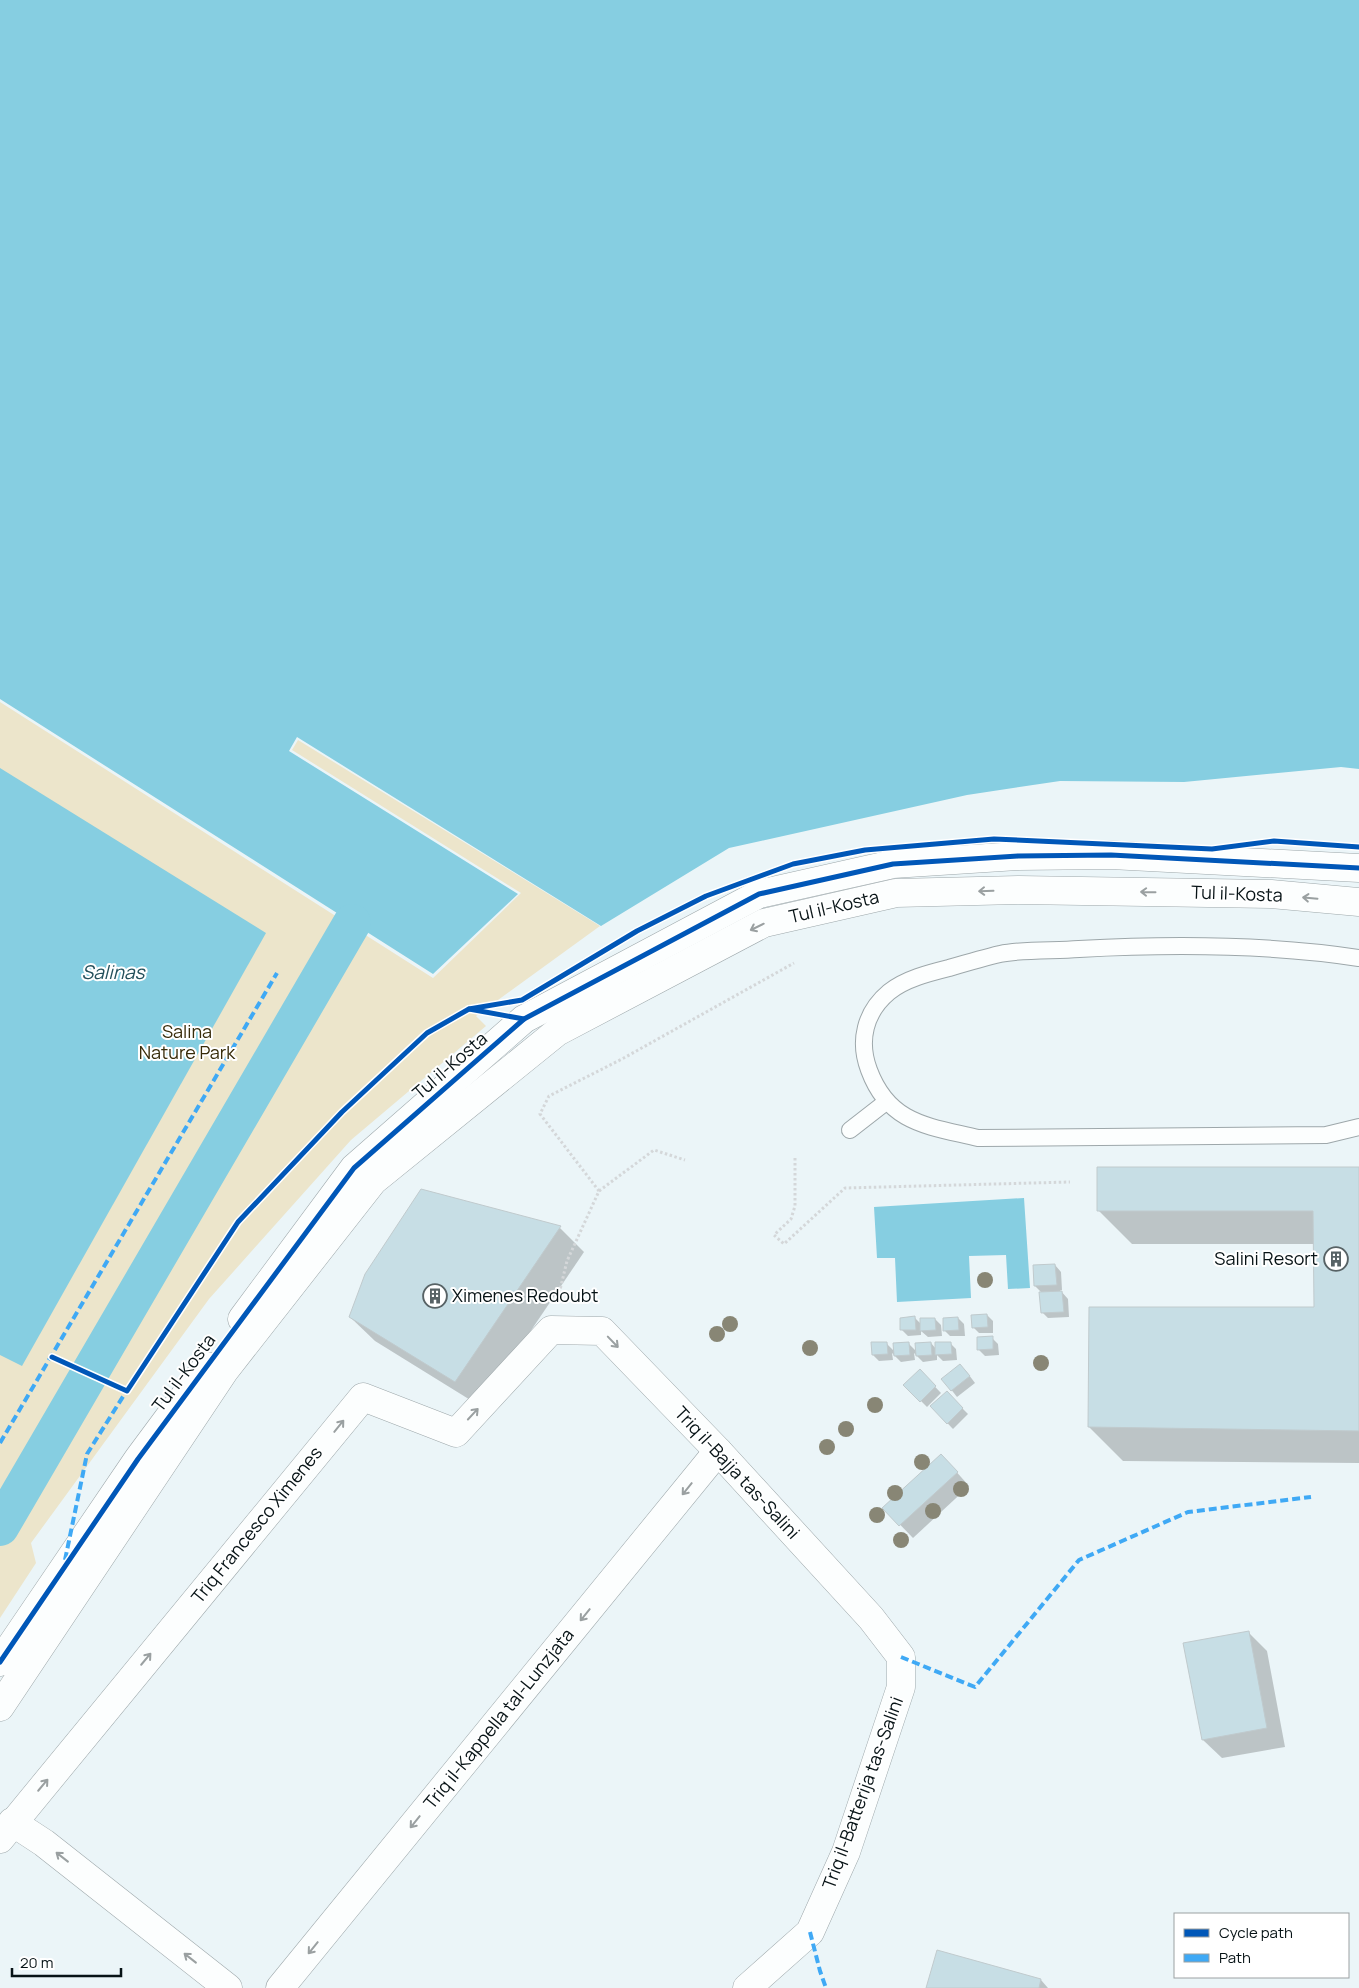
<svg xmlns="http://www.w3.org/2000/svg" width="1359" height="1988" font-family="Manrope,sans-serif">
<rect width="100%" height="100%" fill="#ebf5f8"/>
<path fill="#ece5cb" d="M0 702 433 978 521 893 292 750 298 740 600 926 476 1016 486 1026 351 1140 209 1299 31 1543 36 1563 0 1618Z"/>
<g fill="#86cee1">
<path d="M0 0H1359V769L1341 767 1184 782 1060 781 967 795 729 848 601 926 297 737 289 751 518 894 433 974 0 699Z"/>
<path d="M0 768 266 933 22 1366 0 1355Z"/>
<path d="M1024 1198 1030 1288 1008 1289 1006 1255 969 1256 971 1298 897 1302 895 1258H877L874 1207Z"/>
</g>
<g fill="#0003">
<path d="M1359 1169V1463L1123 1461 1089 1427 1315 1308V1244H1132L1098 1210Z"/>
<path d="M560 1228 584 1252 480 1406 375 1341 350 1317Z"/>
<path d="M1055 1265 1061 1272 1062 1290H1060L1068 1299 1069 1317 1048 1318 1042 1312 1043 1294 1035 1286Z"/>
<path d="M987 1315 993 1321V1333H979L973 1327Z"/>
<path d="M915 1318 921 1324 935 1319 941 1325 942 1336 928 1337 921 1331V1335L908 1336 902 1330Z"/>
<path d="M958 1318 964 1324 965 1336H950L944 1330Z"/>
<path d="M992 1338 998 1344 999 1355 985 1356 979 1350Z"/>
<path d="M886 1343 895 1352 908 1343 917 1352 931 1343 936 1349 950 1343 956 1349 957 1360 943 1361 937 1355V1360L923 1362 914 1353 915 1360 901 1362 892 1353 893 1360 879 1361 873 1355Z"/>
<path d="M920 1371 941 1393 927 1407 905 1385Z"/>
<path d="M966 1371 975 1383 957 1397 943 1379Z"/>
<path d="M947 1393 968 1414 953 1429 932 1407Z"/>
<path d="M953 1468 969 1486 913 1538 884 1508Z"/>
<path d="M1248 1632 1267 1651 1285 1747 1222 1758 1203 1740Z"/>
<path d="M1041 1980 1048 1988H927Z"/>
</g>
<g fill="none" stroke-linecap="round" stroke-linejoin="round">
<path stroke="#86cee1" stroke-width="38" d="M0 1527 352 923"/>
</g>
<g fill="#c7dee5" stroke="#c0cacd">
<path d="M1097 1167H1359V1431L1088 1427 1089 1307H1314L1313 1211H1097Z"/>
<path d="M421 1189 561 1226 455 1382 349 1317 365 1274Z"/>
<path d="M1055 1264 1057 1285 1034 1286 1033 1265Z"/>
<path d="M1062 1291 1064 1312 1041 1313 1039 1292Z"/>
<path d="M987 1314 988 1327 972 1328 971 1315Z"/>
<path d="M915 1316 916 1330H900V1318Z"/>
<path d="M958 1317 959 1330 943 1331V1318Z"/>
<path d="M920 1318H935L936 1330 920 1331Z"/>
<path d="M993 1336V1349L977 1350V1337Z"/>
<path d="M871 1342H887L888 1354 872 1355Z"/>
<path d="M909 1342 910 1355 894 1356 893 1343Z"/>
<path d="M931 1342 932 1355 916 1356 915 1343Z"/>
<path d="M935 1342H951L952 1354 935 1355Z"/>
<path d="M960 1364 970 1376 951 1391 941 1379Z"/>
<path d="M920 1369 936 1386 920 1402 903 1385Z"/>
<path d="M947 1391 963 1408 947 1424 930 1406Z"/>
<path d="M941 1454 958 1472 899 1526 882 1508Z"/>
<path d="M1249 1631 1267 1728 1202 1740 1183 1643Z"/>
<path d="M937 1950 1041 1979 1039 1988H926Z"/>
</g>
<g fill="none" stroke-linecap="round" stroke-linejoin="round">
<g stroke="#9da7aa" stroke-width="18">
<g id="service">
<path d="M1359 958C1267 944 1172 944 1079 949 1054 951 1024 949 1000 954 983 958 966 963 949 968 929 973 905 979 889 992 865 1012 858 1041 869 1070 889 1124 928 1126 978 1138L1326 1135 1359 1127"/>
<path d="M850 1130 886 1102"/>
</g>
</g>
<g stroke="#9da7aa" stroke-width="29">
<g id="minor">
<path d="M12 1822 44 1843 228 1988"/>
<path d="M0 1839 363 1397 456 1433 551 1330 602 1331 718 1451 871 1618 901 1657V1687L846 1852 810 1932 747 1988"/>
<path d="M280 1988 718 1451"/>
</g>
</g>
<g stroke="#9da7aa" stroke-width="29">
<g id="trunk">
<path d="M242 1319 354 1168 524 1019 759 894 893 864 1018 856 1111 855 1359 868"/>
<path d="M0 1662 138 1459 207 1366"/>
<path d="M0 1707 225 1370 373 1181 557 1032 764 923 896 893 1019 890 1271 894 1359 902"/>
</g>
</g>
<g stroke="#d4d7d9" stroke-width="3" stroke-dasharray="2.5 2.5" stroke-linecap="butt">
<path d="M795 1158V1206L791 1219 774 1235 784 1244 845 1188 1070 1182"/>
<path d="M599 1191 654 1150 685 1160"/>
<path d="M558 1298 567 1261 599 1191 540 1114 549 1096 622 1059 794 963"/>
</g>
<use href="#service" stroke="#fcfefe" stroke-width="16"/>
<use href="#minor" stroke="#fcfefe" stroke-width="28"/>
<use href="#trunk" stroke="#fcfefe" stroke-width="28"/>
<g stroke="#3fa9f5" stroke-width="4" stroke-dasharray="8 4" stroke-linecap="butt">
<path d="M0 1443 277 973"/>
<path d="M65 1560 87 1454 129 1387"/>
<path d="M901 1657 975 1687 1079 1560 1188 1512 1311 1497"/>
<path d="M810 1932 820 1971 826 1988"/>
</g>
<g stroke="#fff" stroke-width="8">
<g id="cycleway">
<path d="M469 1009 522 1000 637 931 706 896 793 864 865 850 994 839 1212 849 1274 841 1359 847"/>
<path d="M52 1357 127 1391 238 1222 342 1112 427 1033 469 1009 524 1019"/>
<path d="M0 1662 138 1459 354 1168 524 1019 759 894 893 864 1018 856 1111 855 1359 868"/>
</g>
</g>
<use href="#cycleway" stroke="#0057b8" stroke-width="5"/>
</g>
<g fill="#888675">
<circle cx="985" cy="1280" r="8"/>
<circle cx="730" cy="1324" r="8"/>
<circle cx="717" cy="1334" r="8"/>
<circle cx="810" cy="1348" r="8"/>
<circle cx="1041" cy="1363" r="8"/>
<circle cx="875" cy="1405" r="8"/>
<circle cx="846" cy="1429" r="8"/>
<circle cx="827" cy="1447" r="8"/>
<circle cx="922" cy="1462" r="8"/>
<circle cx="961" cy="1489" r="8"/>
<circle cx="895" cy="1493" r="8"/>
<circle cx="933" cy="1511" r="8"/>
<circle cx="877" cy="1515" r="8"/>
<circle cx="901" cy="1540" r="8"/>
</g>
<defs><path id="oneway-shaft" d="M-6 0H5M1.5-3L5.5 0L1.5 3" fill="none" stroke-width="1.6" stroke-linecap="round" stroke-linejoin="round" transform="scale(1.25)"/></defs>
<g stroke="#9aa0a1">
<use href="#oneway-shaft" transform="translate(986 891) rotate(178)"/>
<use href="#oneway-shaft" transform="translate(1148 892) rotate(-179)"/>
<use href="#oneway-shaft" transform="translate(1310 898) rotate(-175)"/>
<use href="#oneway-shaft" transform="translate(757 927) rotate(154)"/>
<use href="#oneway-shaft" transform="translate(613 1342) rotate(46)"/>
<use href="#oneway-shaft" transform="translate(473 1414) rotate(-47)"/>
<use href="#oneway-shaft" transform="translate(339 1426) rotate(-51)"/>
<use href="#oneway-shaft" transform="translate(687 1489) rotate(129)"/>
<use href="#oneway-shaft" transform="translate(585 1615) rotate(129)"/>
<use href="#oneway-shaft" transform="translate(146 1659) rotate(-50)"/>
<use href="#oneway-shaft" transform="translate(43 1785) rotate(-50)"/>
<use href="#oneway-shaft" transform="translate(415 1822) rotate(129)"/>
<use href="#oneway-shaft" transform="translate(62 1857) rotate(-142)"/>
<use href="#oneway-shaft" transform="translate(313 1948) rotate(129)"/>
<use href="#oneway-shaft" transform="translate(190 1958) rotate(-142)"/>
</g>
<defs>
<g id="building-ring" transform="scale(1.25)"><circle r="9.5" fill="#fff" stroke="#576265" stroke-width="1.5"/><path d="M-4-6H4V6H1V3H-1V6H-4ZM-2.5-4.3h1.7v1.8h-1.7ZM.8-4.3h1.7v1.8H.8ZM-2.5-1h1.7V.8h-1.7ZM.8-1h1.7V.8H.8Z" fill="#576265"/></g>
</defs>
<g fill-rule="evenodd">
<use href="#building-ring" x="1336" y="1259"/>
<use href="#building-ring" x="435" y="1296"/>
</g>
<g text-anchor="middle" stroke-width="4" stroke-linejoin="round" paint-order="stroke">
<g font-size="18" fill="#071316" stroke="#fff">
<text transform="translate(1237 894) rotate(2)" y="6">Tul il-Kosta</text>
<text transform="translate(834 907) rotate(-13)" y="6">Tul il-Kosta</text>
<text transform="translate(450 1066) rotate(-41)" y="6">Tul il-Kosta</text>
<text transform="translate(184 1373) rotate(-53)" y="6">Tul il-Kosta</text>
<text transform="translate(737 1473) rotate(47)" y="6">Triq il-Bajja tas-Salini</text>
<text transform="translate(257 1525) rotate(-51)" y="6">Triq Francesco Ximenes</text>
<text transform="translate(499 1719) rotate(-51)" y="6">Triq il-Kappella tal-Lunzjata</text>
<text transform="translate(863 1793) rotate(-70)" y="6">Triq il-Batterija tas-Salini</text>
</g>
<g font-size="18" fill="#372b09" stroke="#fff">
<text x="187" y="1038">Salina<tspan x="187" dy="21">Nature Park</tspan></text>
</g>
<g font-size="18" fill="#071316" stroke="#fff" text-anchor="end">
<text x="1318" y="1265">Salini Resort</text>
<text x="452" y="1302" text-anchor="start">Ximenes Redoubt</text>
</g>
<g font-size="19" font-style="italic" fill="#24505b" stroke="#fff">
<text x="113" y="979">Salinas</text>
</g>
</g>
<rect x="1174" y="1913" width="175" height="65" fill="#ffffff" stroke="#9ca1a2"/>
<rect x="1184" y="1929" width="25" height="8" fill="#0057b8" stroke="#9ca1a2"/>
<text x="1219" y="1938" font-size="15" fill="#071316">Cycle path</text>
<rect x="1184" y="1954" width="25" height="8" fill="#3fa9f5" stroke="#9ca1a2"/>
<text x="1219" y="1963" font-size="15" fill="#071316">Path</text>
<path d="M12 1968v8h109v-8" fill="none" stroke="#071316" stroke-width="2.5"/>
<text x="20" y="1968" font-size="15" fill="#071316" stroke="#ffffff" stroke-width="4" paint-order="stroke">20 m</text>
</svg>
